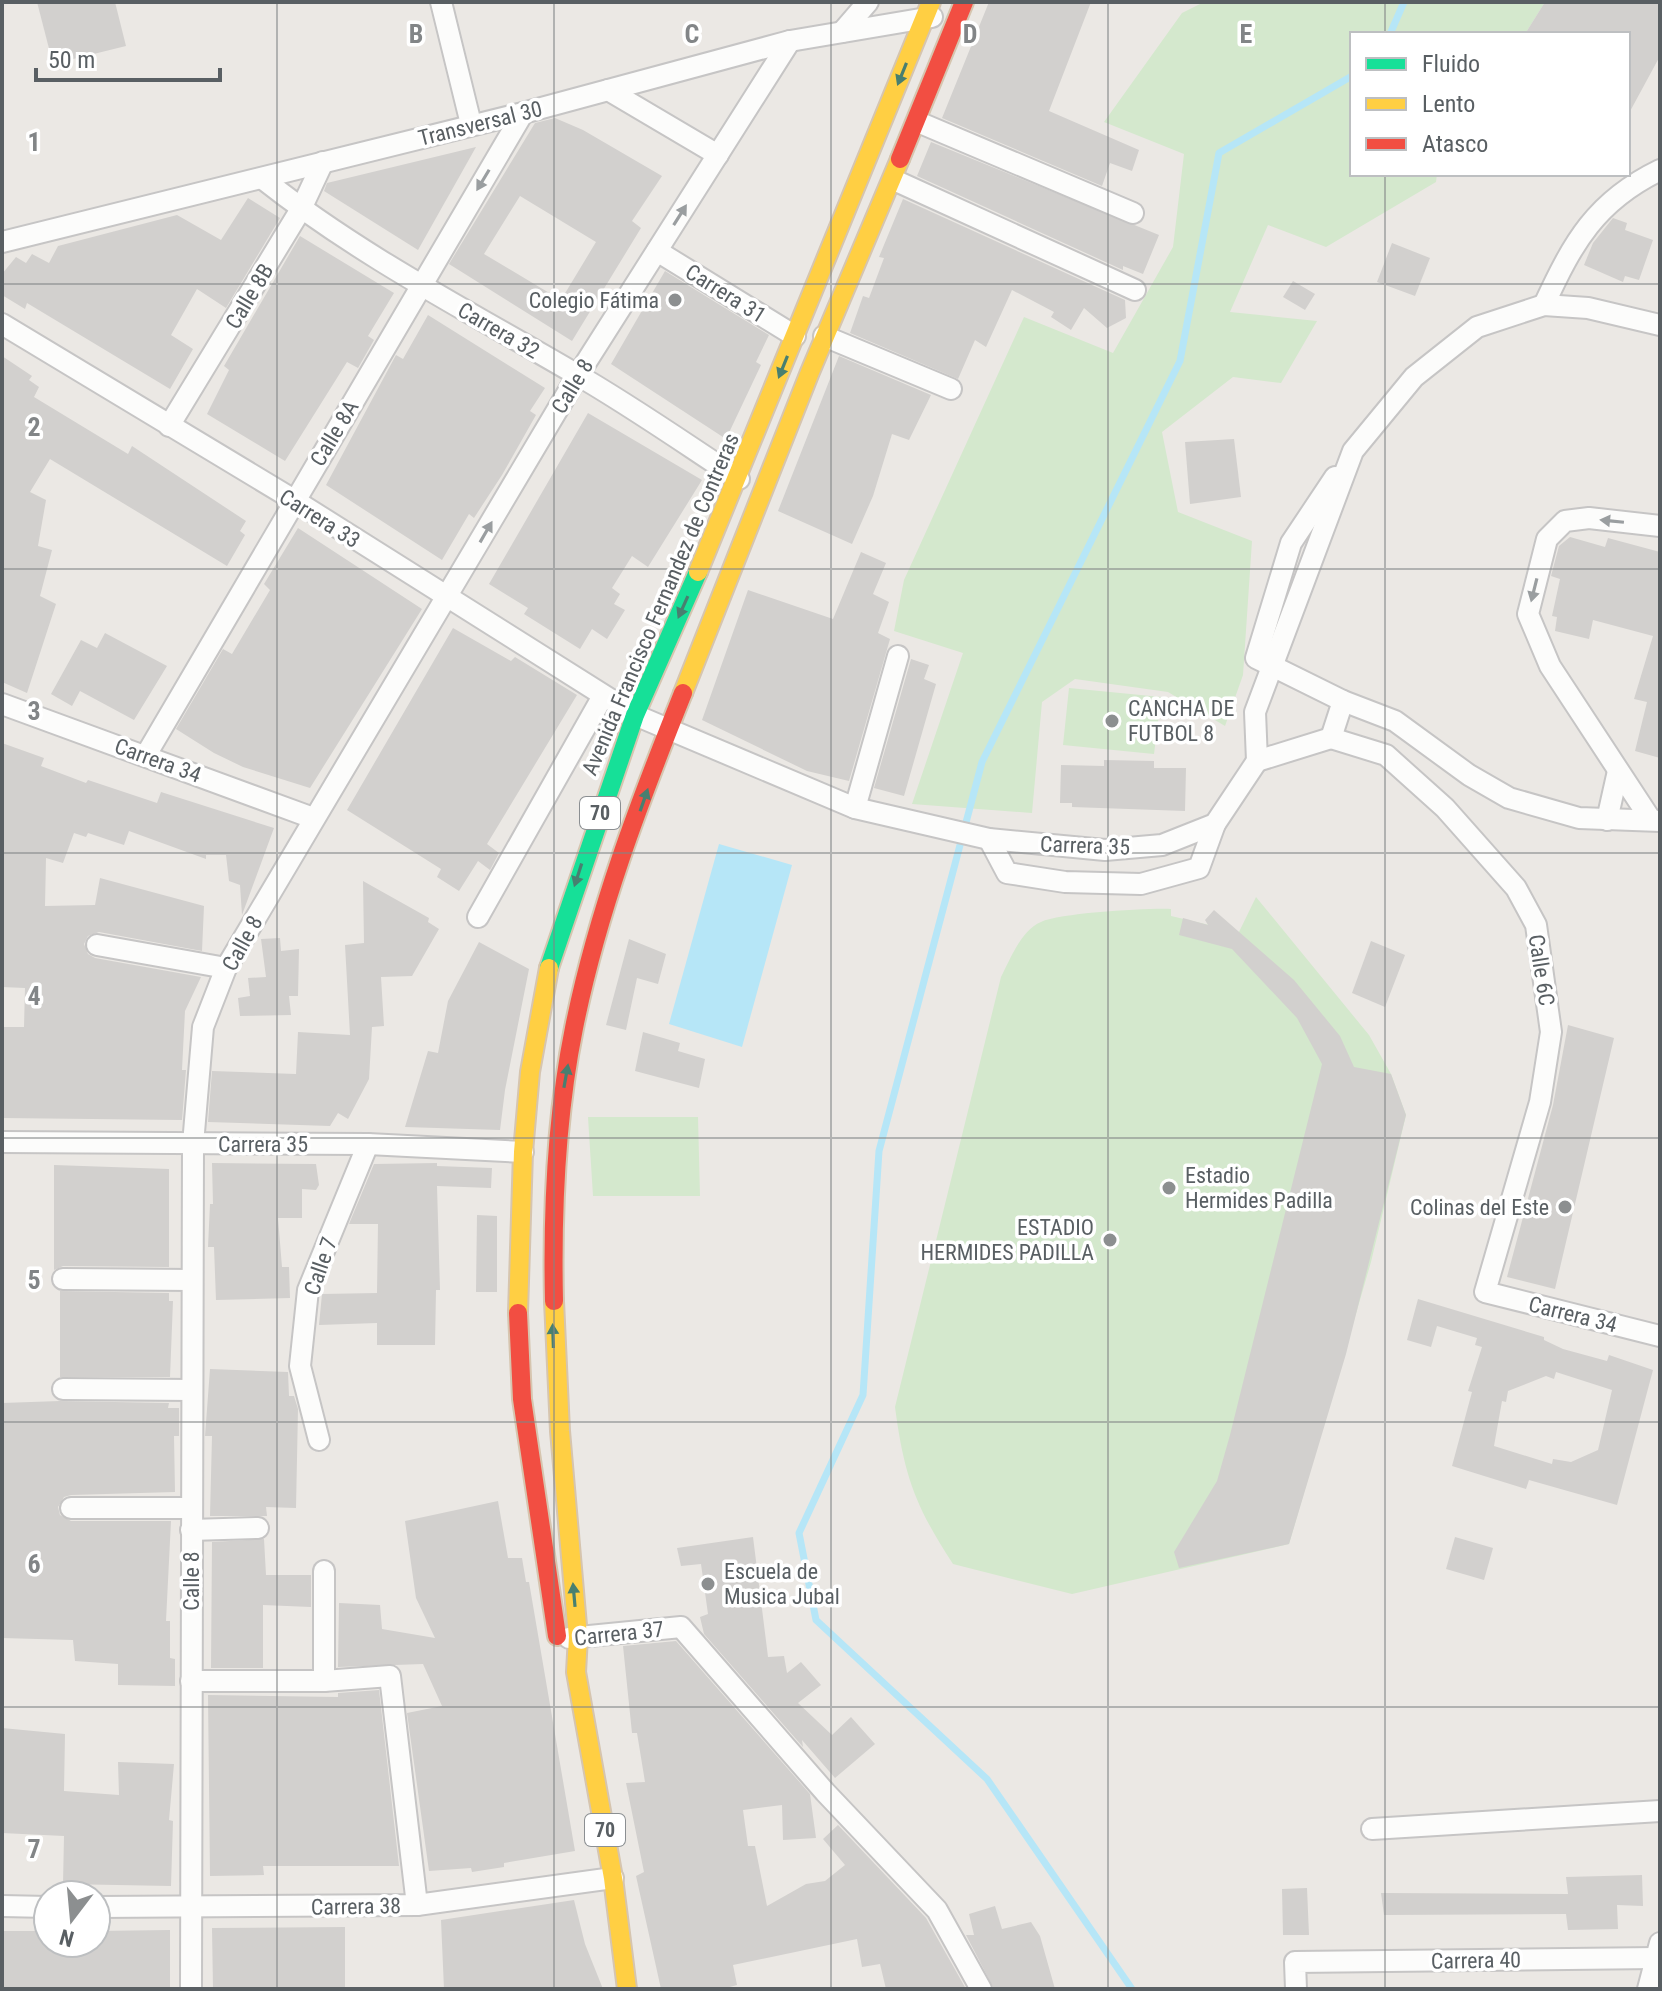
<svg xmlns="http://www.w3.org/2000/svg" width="1662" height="1991" font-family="'Roboto Condensed',sans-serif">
<rect width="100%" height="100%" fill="#ebe8e4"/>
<g fill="#d4e8cd">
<path d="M1204 2H1545L1525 34H1352V174H1437L1436 182 1326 247 1268 225 1230 312 1317 321 1281 383 1233 377 1162 432 1178 512 1252 541 1243 675 1225 726 1168 692 1075 679 1042 702 1032 813 912 804 963 653 894 631 904 580 1024 317 1113 353 1173 247 1184 154 1104 122 1182 13Z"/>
<path d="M1069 688 1161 697 1154 754 1063 745Z"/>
<path d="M1256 897 1369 1035 1391 1074 1406 1115 1371 1262 1289 1544 1072 1594 953 1564C915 1506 904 1475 895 1407L1001 977C1010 960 1021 930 1041 922 1061 913 1146 908 1171 909V916L1239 932Z"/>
<path d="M588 1117H698L700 1196H593Z"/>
</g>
<path fill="#b6e6f7" d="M719 844 792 865 742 1047 669 1024Z"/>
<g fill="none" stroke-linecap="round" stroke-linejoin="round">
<g stroke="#b6e6f7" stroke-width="7">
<path d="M1390 34 1404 2"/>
<path d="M1132 1989 987 1779 816 1620 799 1533 863 1395 879 1151 982 762 1180 361 1219 153 1352 76"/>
</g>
</g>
<g fill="#d2d0ce" fill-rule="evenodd">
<path d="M37 2H115L126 46 53 64Z"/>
<path d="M989 2H1091L1049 111 1139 150 1132 171 1110 163 1102 186 942 118Z"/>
<path d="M1545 2H1660V56L1628 115V34H1525Z"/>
<path d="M555 118 583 130 662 176 632 221 641 228 572 341 449 264 535 123ZM520 196 596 242 561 300 484 254Z"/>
<path d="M931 142 1159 235 1143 274 1123 266V270L917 176Z"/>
<path d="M476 147 418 250 324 191 327 183Z"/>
<path d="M248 198 280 218 226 308 197 289 171 335 193 349 170 389 27 303 25 309 2 295V274L16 257 26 263 32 254 49 263 58 246 177 215 221 240Z"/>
<path d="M903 199 1125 300 1126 318 1107 328 1084 308 1071 330 1051 317 1054 312 1012 290 986 347 975 340 958 379 850 333 863 296 869 298 884 258 879 257Z"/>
<path d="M1613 218 1627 223 1625 230 1653 240 1639 280 1625 276 1623 282 1584 265 1593 243Z"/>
<path d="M300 236 394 293 368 336 374 340 358 368 347 362 285 461 207 414 229 370 224 366Z"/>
<path d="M1392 243 1430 258 1415 296 1377 282Z"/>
<path d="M665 271 769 335 756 362 761 365 726 439 611 364Z"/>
<path d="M1293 281 1315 294 1305 310 1283 297Z"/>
<path d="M428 315 545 388 530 411 536 415 502 475 474 518 469 514 442 560 326 485 396 355 403 359Z"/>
<path d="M2 356 32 376 29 380 39 387 34 397 128 454 132 446 246 521 240 531 245 535 227 566 50 459 30 492 46 500 38 546 52 550 40 596 56 604 27 693 2 682Z"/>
<path d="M839 356 931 395 909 440 892 434 873 496 852 544 778 511Z"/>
<path d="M588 413 702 480 648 567 632 556 612 588 620 594 614 604 625 610 607 639 592 629 580 649 524 614 528 608 489 584Z"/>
<path d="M1234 439 1241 497 1190 504 1185 442Z"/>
<path d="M298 528 422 609 310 788 243 767 214 753 176 729 223 649 232 654 270 590 264 584Z"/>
<path d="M1570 537 1605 547 1608 538 1660 552V758L1635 751 1647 702 1634 699 1653 636 1593 620 1589 639 1555 631 1557 617 1552 616 1560 579 1551 576 1559 546Z"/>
<path d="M861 552 886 563 873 594 889 602 878 633 890 639 849 781 807 771 702 720 748 590 833 619Z"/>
<path d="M453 628 511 661 515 657 577 695 487 844 499 853 490 870 478 861 459 891 437 877 441 869 347 810Z"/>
<path d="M105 633 167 666 134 720 80 691 72 706 51 694 81 640 97 648Z"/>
<path d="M911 659 929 665 924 679 936 684 904 796 874 788Z"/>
<path d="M2 743 44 758 41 766 86 783 88 780 157 803 161 792 274 828 242 915 240 885 229 881 226 855H206V859L129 831 124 845 88 833 86 837 74 833 63 863 46 858 45 906 95 905 100 878 204 906 202 951 99 932 88 936 84 944 88 954 95 958 201 977 185 1011 182 1070H186L182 1120 2 1118V1027H24L25 988 2 987Z"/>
<path d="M1104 760 1154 761V768H1186L1185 811 1072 807V803H1060L1061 765 1104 766Z"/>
<path d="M363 881 429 918 428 922 439 929 412 976 381 977 384 1026 372 1027 369 1079 348 1119 338 1113 330 1126 208 1122 212 1071 296 1074 298 1032 350 1035 345 945 364 943Z"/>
<path d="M1214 910 1294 980 1340 1036 1354 1067 1391 1074 1406 1115 1346 1354 1289 1544 1179 1568 1174 1552 1217 1481 1230 1435 1322 1064 1297 1018 1232 949 1179 935 1183 918 1208 925 1205 920Z"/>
<path d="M280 938 281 951 299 949 298 996H289L291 1015 240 1016 238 998 250 996 248 978 266 977 261 939Z"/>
<path d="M629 939 666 954 658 984 637 978 626 1030 606 1025Z"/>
<path d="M1371 941 1405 955 1385 1007 1352 993Z"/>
<path d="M479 942 529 969 505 1090 500 1130 405 1127 428 1051 438 1053 448 1001Z"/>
<path d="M1568 1025 1614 1038 1555 1289 1507 1277 1553 1105Z"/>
<path d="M643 1032 680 1043 678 1051 705 1059 699 1088 635 1071Z"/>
<path d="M212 1163 316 1164 319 1185 316 1190 302 1189V1218H278L282 1267H289L290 1298 216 1300 214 1247H208L210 1204H213Z"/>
<path d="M437 1163V1166L492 1168 491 1188 437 1186 440 1290H436L435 1345H377V1323L319 1325 322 1294 377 1293 378 1224H349L374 1164Z"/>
<path d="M54 1165 169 1169V1267L63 1266 54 1270Z"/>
<path d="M477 1215 497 1216V1292H476Z"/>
<path d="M60 1291 169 1293V1301H173L170 1377H60Z"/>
<path d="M1418 1299 1544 1337V1340L1563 1349 1607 1361 1609 1355 1653 1370 1617 1505 1529 1480 1526 1489 1452 1466 1472 1392 1468 1391 1482 1347 1475 1345 1477 1338 1437 1326 1431 1347 1407 1340ZM1556 1372 1612 1390 1598 1450 1571 1462 1553 1459 1552 1464 1494 1446 1502 1401 1506 1402 1508 1391 1546 1376 1554 1379Z"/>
<path d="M210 1369 288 1372 289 1396H294L298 1409 296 1508 266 1507 267 1516H210L212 1436H205Z"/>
<path d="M60 1401 169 1403 168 1408H179V1436H174L175 1492 71 1495 64 1497 58 1507 60 1515 71 1521H171L166 1621H170V1658L175 1659V1686L118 1685V1664L75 1661 73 1640 2 1638V1403Z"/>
<path d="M498 1501 508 1558H522L526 1582H529L575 1851 504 1863V1867L472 1872 471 1868 429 1871 407 1713 442 1706 423 1664 338 1667 339 1603 380 1605 382 1629 435 1638 416 1598 405 1521Z"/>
<path d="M753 1537 768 1657 784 1656 787 1673 801 1662 821 1685 798 1703 832 1735 851 1717 875 1744 835 1778 802 1740 803 1747 704 1634 700 1617 708 1614 701 1564 681 1566 677 1548Z"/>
<path d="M1455 1537 1493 1548 1484 1580 1446 1569Z"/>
<path d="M264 1539 266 1575H311V1607L263 1605V1668H211L212 1542Z"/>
<path d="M676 1641 810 1794 816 1838 783 1840 782 1805 743 1810 748 1846H755L767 1906 806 1884 825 1881 845 1865 823 1839 838 1825 926 1918 966 1989H886L880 1964 862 1967 857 1939 733 1965 737 1985 722 1989H661L636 1876 644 1872 626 1783 645 1782 637 1733H632L623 1646Z"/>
<path d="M379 1690 399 1866H263L264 1875 210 1876 208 1695 338 1697V1693Z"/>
<path d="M2 1728 65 1734 64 1791 119 1795 118 1762 174 1764 169 1820 173 1821 171 1886 63 1884 64 1836 2 1833Z"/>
<path d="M1642 1875 1643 1906 1617 1905 1618 1929 1568 1930 1566 1914 1384 1915 1381 1893 1568 1894 1566 1877Z"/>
<path d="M1307 1888 1309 1935H1283L1282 1889Z"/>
<path d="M574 1900 585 1944 603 1989H444L441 1920Z"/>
<path d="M995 1906 1002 1929 1031 1922 1040 1936 1055 1989H994L966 1935H974L969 1914Z"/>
<path d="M345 1927V1989H213L212 1928Z"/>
<path d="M170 1930V1989H2V1931H48V1943H96V1931Z"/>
</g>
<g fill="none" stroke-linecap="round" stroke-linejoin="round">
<g stroke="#c6c5c5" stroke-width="24">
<g id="street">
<path d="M441 2 471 124"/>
<path d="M842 32 868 2"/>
<path d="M608 90 718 155"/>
<path d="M918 122 1133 213"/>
<path d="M263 179C359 255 468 311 574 373 630 405 684 443 739 479"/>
<path d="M894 180 1135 290"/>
<path d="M2 242 523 113 790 41 932 17"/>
<path d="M657 251 795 336"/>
<path d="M1544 305C1573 242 1596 201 1660 170"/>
<path d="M2 324 294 500 635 715 855 808 989 839 1105 850 1162 845 1215 824 1257 761"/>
<path d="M824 336 951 389"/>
<path d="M169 426 301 209 323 162"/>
<path d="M1335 477 1291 543 1256 658 1343 701 1395 721 1469 775 1509 798 1579 818 1660 821"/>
<path d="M2 704 313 818"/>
<path d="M1331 738 1386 755 1445 808 1516 888 1536 925 1551 1032 1540 1102 1485 1292 1660 1336"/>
<path d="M1331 738 1343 701"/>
<path d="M146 755 523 113"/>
<path d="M1257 761 1255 712 1353 451 1414 377 1477 327 1544 305 1588 308 1660 325"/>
<path d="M1257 761 1331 738"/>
<path d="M855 808 898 656"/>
<path d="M1607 820 1618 771"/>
<path d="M1651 820 1550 666 1528 614 1547 539 1565 521 1589 518 1660 526"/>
<path d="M989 839 1007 873 1065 882 1141 884 1199 868 1215 824"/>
<path d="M478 917 603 696"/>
<path d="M97 945 226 968"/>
<path d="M2 1142 368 1144 523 1152"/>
<path d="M63 1279 192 1280"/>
<path d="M63 1389 192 1390"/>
<path d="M319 1440 300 1366 308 1290 368 1144"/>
<path d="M71 1508H191"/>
<path d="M191 1530 258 1528"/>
<path d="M324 1571V1681"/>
<path d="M569 1638 681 1627 825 1792 937 1910 981 1989"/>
<path d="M191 1681H324L390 1676 417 1905"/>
<path d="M1372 1829 1660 1811"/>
<path d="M2 1906 48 1907"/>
<path d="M96 1907 417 1905 613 1878"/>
<path d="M191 1989 193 1144 203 1027 226 968 578 375 790 41"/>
<path d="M1296 1989 1295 1962 1656 1958"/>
<path d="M1648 1989 1660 1943"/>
</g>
</g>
<g stroke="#d6c5af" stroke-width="22">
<path id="fast" d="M549 968 635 715 698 572"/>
</g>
<g stroke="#d6c5af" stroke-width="22">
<g id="slow">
<path d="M698 572 931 2"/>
<path d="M683 693 810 372 900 159"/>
<path d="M554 1301 560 1431 578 1637 576 1672 613 1878 627 1989"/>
<path d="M518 1313 523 1152 530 1072 549 968"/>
</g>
</g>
<g stroke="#d6c5af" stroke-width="22">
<g id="jam">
<path d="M900 159 964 2"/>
<path d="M554 1301C552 1211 556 1117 574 1028 597 913 639 803 683 693"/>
<path d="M518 1313 522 1399 557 1636"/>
</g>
</g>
<use href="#street" stroke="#fcfcfb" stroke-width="20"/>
<use href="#fast" stroke="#16e098" stroke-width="18"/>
<use href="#slow" stroke="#ffcf43" stroke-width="18"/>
<use href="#jam" stroke="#f24e42" stroke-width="18"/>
</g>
<defs><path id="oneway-solid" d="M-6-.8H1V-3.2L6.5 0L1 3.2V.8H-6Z" transform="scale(2)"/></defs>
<g fill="#487f70">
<use href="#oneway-solid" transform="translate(902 74) rotate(112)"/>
<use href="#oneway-solid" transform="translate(783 367) rotate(112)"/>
<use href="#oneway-solid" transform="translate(683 607) rotate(114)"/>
<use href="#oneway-solid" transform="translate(644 800) rotate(-71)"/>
<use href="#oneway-solid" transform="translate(578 875) rotate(108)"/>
<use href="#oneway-solid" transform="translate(566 1076) rotate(-80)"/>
<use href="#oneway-solid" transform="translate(553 1336) rotate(-92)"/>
<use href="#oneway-solid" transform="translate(574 1595) rotate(-95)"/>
</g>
<g fill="#9a9ea0">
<use href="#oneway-solid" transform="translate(483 180) rotate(121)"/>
<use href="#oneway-solid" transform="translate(680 215) rotate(-58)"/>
<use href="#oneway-solid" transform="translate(1612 521) rotate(-174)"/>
<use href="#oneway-solid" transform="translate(486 532) rotate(-60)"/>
<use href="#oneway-solid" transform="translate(1534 590) rotate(104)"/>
</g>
<path fill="none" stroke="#828587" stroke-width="2" stroke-opacity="0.55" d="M277 2V1989M554 2V1989M831 2V1989M1108 2V1989M1385 2V34M1385 174V1989M2 284H1660M2 569H1660M2 853H1660M2 1138H1660M2 1422H1660M2 1707H1660"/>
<g fill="#8c8f90" stroke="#fff" stroke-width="3">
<circle cx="675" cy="300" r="8"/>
<circle cx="1112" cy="721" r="8"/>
<circle cx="1169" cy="1188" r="8"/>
<circle cx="1565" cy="1207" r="8"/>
<circle cx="1110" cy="1240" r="8"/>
<circle cx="708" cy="1584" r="8"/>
</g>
<g text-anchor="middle" stroke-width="7" stroke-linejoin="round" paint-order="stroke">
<g fill="#fff" stroke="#8b8f92" stroke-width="2">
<rect x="580" y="797" width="40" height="32" rx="6"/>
<rect x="585" y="1814" width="40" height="32" rx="6"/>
</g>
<g font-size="20" font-weight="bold" fill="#595f63">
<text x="600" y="820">70</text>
<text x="605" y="1837">70</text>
</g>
<g font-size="22" fill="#595f63" stroke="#fff">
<text transform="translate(480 123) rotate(-14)" y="8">Transversal 30</text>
<text transform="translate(726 293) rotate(32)" y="8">Carrera 31</text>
<text transform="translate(249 296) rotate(-59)" y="8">Calle 8B</text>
<text transform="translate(499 330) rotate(30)" y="8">Carrera 32</text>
<text transform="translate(572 386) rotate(-59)" y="8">Calle 8</text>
<text transform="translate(334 433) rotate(-59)" y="8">Calle 8A</text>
<text transform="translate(320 518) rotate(32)" y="8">Carrera 33</text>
<text transform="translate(660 604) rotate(-67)" y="8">Avenida Francisco Fernandez de Contreras</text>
<text transform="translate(158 760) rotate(20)" y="8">Carrera 34</text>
<text transform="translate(1085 845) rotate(2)" y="8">Carrera 35</text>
<text transform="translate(242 943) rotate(-61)" y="8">Calle 8</text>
<text transform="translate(1542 970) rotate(81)" y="8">Calle 6C</text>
<text x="263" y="1152">Carrera 35</text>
<text transform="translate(320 1266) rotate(-71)" y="8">Calle 7</text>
<text transform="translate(1573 1314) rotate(14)" y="8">Carrera 34</text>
<text transform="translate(191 1581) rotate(-90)" y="8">Calle 8</text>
<text transform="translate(619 1633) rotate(-6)" y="8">Carrera 37</text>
<text transform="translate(356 1906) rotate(-1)" y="8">Carrera 38</text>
<text transform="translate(1476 1960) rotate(-1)" y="8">Carrera 40</text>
</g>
<g font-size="22" fill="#595f63" stroke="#fff" text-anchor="end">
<text x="659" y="308">Colegio Fátima</text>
<text x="1128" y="716" text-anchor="start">CANCHA DE<tspan x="1128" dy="25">FUTBOL 8</tspan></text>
<text x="1185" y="1183" text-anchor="start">Estadio<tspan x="1185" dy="25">Hermides Padilla</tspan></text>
<text x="1549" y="1215">Colinas del Este</text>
<text x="1094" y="1235">ESTADIO<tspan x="1094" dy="25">HERMIDES PADILLA</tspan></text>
<text x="724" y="1579" text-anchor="start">Escuela de<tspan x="724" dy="25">Musica Jubal</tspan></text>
</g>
</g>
<g font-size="26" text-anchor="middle" font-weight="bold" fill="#828587" stroke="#fff" stroke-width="7" stroke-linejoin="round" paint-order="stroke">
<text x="416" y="43">B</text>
<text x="692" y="43">C</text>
<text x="970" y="43">D</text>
<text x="1246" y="43">E</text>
<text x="34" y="151">1</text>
<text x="34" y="436">2</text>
<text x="34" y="720">3</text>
<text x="34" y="1005">4</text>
<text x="34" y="1289">5</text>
<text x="34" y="1573">6</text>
<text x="34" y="1858">7</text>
</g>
<rect width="1662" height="1991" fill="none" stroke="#595f63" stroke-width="8"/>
<rect x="1350" y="32" width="280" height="144" fill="#ffffff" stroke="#bdbfc1" stroke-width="2"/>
<rect x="1366" y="58" width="40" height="12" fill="#16e098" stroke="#bdbfc1" stroke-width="2"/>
<text x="1422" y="72" font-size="24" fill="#595f63">Fluido</text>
<rect x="1366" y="98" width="40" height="12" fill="#ffcf43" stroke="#bdbfc1" stroke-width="2"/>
<text x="1422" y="112" font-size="24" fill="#595f63">Lento</text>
<rect x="1366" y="138" width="40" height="12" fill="#f24e42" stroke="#bdbfc1" stroke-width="2"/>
<text x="1422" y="152" font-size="24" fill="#595f63">Atasco</text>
<g transform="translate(72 1919) rotate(196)"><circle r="38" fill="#ffffff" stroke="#bdbfc1" stroke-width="2"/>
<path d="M0-6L14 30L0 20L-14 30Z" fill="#8c8f90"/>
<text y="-12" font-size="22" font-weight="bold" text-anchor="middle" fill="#595f63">N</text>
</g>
<path d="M36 68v12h184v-12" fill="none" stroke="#595f63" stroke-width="4"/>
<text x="48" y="68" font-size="24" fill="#595f63" stroke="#ffffff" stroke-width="6" paint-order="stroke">50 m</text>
</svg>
